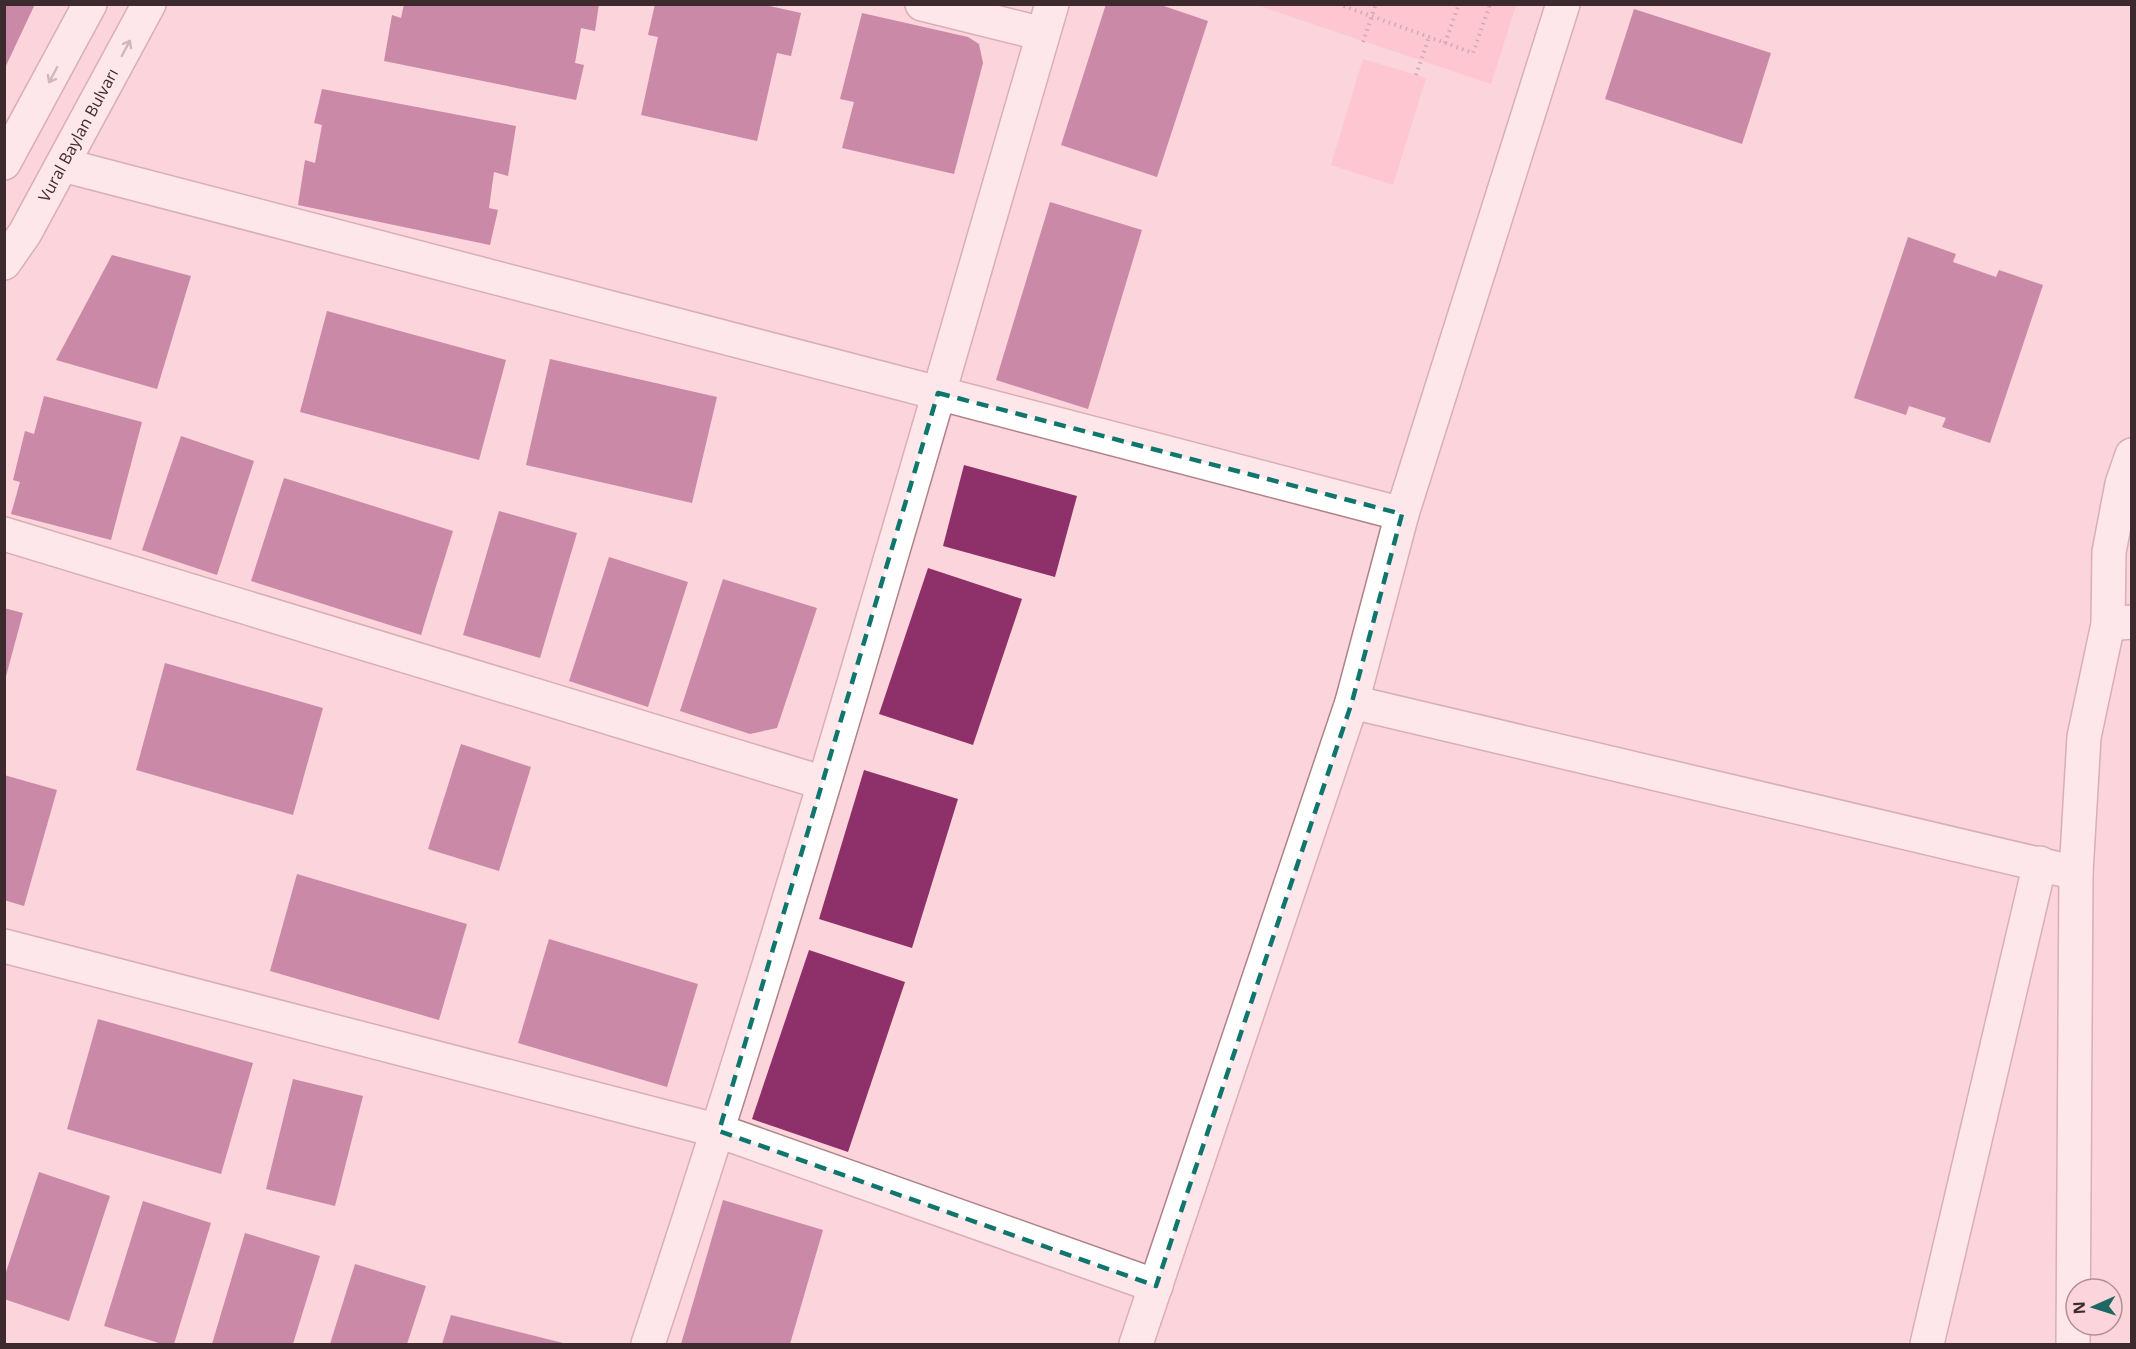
<svg xmlns="http://www.w3.org/2000/svg" width="2136" height="1349" font-family="'Open Sans',sans-serif">
<rect width="100%" height="100%" fill="#fcd4db"/>
<g fill="#ffb5c3">
<path d="M1254 4H1516V5L1491 84Z"/>
<path d="M1363 59 1426 78 1393 185 1331 165Z"/>
</g>
<g fill="#8e3069">
<path d="M4 4H35L4 70Z"/>
<path d="M404 4H599L595 31 581 28 575 63 584 65 576 100 384 61 392 15 401 18Z"/>
<path d="M655 4H761L801 13 791 56 777 53 757 141 641 115 658 37 648 35Z"/>
<path d="M1106 4H1158L1208 21 1157 177 1061 145Z"/>
<path d="M1634 9 1771 53 1742 144 1605 99Z"/>
<path d="M862 13 968 37 979 44 983 63 954 174 842 148 854 102 840 99Z"/>
<path d="M322 89 516 126 508 176 494 172 489 208 498 210 490 245 298 205 305 160 315 163 322 125 314 123Z"/>
<path d="M1050 202 1142 230 1088 409 996 380Z"/>
<path d="M1908 237 1956 254 1953 262 1996 277 1999 270 2043 285 1990 443 1942 427 1946 418 1909 406 1906 415 1854 398Z"/>
<path d="M112 255 191 276 157 389 56 360Z"/>
<path d="M327 311 506 360 479 460 300 412Z"/>
<path d="M550 359 717 397 692 503 526 465Z"/>
<path d="M44 396 142 422 111 540 11 514 20 482 13 480 25 431 34 434Z"/>
<path d="M181 436 254 461 217 575 142 550Z"/>
<path d="M964 465 1077 496 1055 577 943 546Z"/>
<path d="M284 478 453 531 421 635 251 581Z"/>
<path d="M499 511 577 533 540 658 463 635Z"/>
<path d="M609 557 688 582 648 707 569 681Z"/>
<path d="M928 568 1022 599 973 745 879 714Z"/>
<path d="M723 579 817 608 777 728 750 734 680 711Z"/>
<path d="M4 608 23 613 5 680H4Z"/>
<path d="M165 663 323 708 293 815 136 770Z"/>
<path d="M461 744 531 767 499 871 428 849Z"/>
<path d="M864 770 958 799 912 948 819 919Z"/>
<path d="M4 775 57 790 24 906 4 900Z"/>
<path d="M297 874 467 924 439 1020 270 971Z"/>
<path d="M549 939 698 984 667 1087 518 1043Z"/>
<path d="M809 950 905 982 848 1152 752 1119Z"/>
<path d="M98 1019 253 1063 221 1174 67 1129Z"/>
<path d="M293 1079 363 1096 335 1206 266 1189Z"/>
<path d="M39 1172 110 1196 69 1321 4 1299V1278Z"/>
<path d="M723 1200 823 1230 790 1344H681Z"/>
<path d="M143 1201 211 1223 174 1344H162L104 1326Z"/>
<path d="M245 1233 320 1256 293 1344H212Z"/>
<path d="M355 1264 426 1286 407 1344H330Z"/>
<path d="M451 1315 567 1344H442Z"/>
</g>
<g fill="none" stroke-linecap="round" stroke-linejoin="round">
<g stroke="#af828a" stroke-width="36">
<g id="street">
<path d="M922 4 1043 34"/>
<path d="M63 165 1402 514"/>
<path d="M4 534 824 783"/>
<path d="M2108 624 2132 622"/>
<path d="M1352 702 2076 873"/>
<path d="M4 946 719 1131 1156 1286"/>
<path d="M648 1344C795 902 921 452 1052 4"/>
<path d="M1136 1344 1352 702 1402 514 1563 4"/>
<path d="M1927 1344 2040 863"/>
</g>
</g>
<g stroke="#af828a" stroke-width="36">
<g id="secondary">
<path d="M4 163 90 4"/>
<path id="s1" d="M4 263 25 233 149 4"/>
<path d="M2073 1344 2076 873 2084 737 2108 624 2109 552 2122 484 2132 455"/>
</g>
</g>
<g stroke="#997c82" stroke-width="4" stroke-dasharray="1.5 4.5" stroke-linecap="butt">
<path d="M1338 4 1473 53 1490 4"/>
<path d="M1363 42 1376 4"/>
<path d="M1445 43 1459 4"/>
<path d="M1416 75 1429 37"/>
</g>
<use href="#street" stroke="#fff" stroke-width="33"/>
<use href="#secondary" stroke="#fff" stroke-width="33"/>
</g>
<defs><path id="oneway-shaft" d="M-6 0H5M1.5-3L5.5 0L1.5 3" fill="none" stroke-width="1.6" stroke-linecap="round" stroke-linejoin="round" transform="scale(1.5)"/></defs>
<g stroke="#9e9496">
<use href="#oneway-shaft" transform="translate(126 48) rotate(-62)"/>
<use href="#oneway-shaft" transform="translate(53 75) rotate(118)"/>
</g>
<path d="M0 0H2136V1349H0ZM938 393 1402 514 1352 702 1156 1286 719 1131Z" fill="#fcd4db" fill-opacity=".55" fill-rule="evenodd"/>
<path fill="none" stroke="#0f766e" stroke-width="4.5" stroke-dasharray="12 8" stroke-linejoin="round" d="M938 393 1402 514 1352 702 1156 1286 719 1131Z"/>
<g text-anchor="middle" stroke-width="6" stroke-linejoin="round" paint-order="stroke">
<g font-size="16" fill="#3d2a2e" stroke="#fcd4db">
<text dy="6" stroke="none"><textPath href="#s1" startOffset="148">Vural Baylan Bulvarı</textPath></text>
</g>
</g>
<rect width="2136" height="1349" fill="none" stroke="#3d2a2e" stroke-width="12"/>
<g transform="translate(2094 1307) rotate(267)"><circle r="28" fill="#fcd4db" stroke="#b09096" stroke-width="1.5"/>
<path d="M0-4.5L10 22L0 15L-10 22Z" fill="#1d6861"/>
<text y="-9" font-size="16" font-weight="bold" text-anchor="middle" fill="#3d2a2e">N</text>
</g>
</svg>
